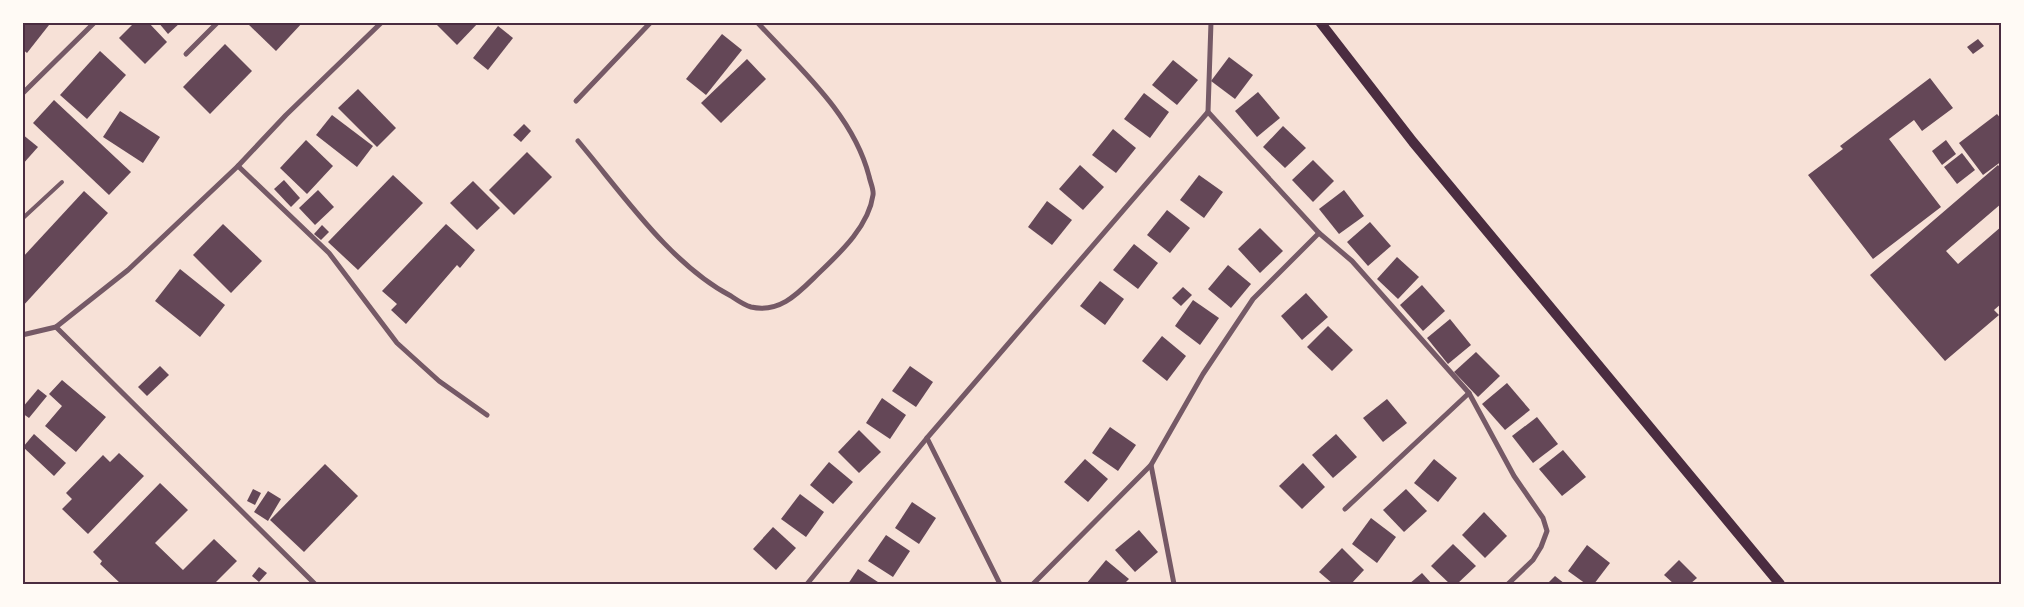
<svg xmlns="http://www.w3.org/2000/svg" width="2024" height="607" font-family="'PT Sans Narrow',sans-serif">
<rect width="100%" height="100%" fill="#f7e1d7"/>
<g fill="#644757">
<path d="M22 22H45L49 25 27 53 22 49Z"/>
<path d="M135 22H148L167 42 145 64 119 38Z"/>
<path d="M158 22H181L168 34Z"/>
<path d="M246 22H303L276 51Z"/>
<path d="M434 22H479L457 45Z"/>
<path d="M498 26 513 38 488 70 473 58Z"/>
<path d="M722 34 742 50 706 95 686 79Z"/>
<path d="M1978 39 1984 46 1973 54 1967 47Z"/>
<path d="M225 44 252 71 210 114 183 87Z"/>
<path d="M100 51 126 75 87 119 60 95Z"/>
<path d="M1229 57 1253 75 1235 99 1211 81Z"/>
<path d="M747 59 766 79 721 123 701 103Z"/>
<path d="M1173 60 1198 80 1177 105 1152 85Z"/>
<path d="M1930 78 1953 108 1922 131 1914 120 1889 139 1941 207 1873 259 1808 175 1843 149 1840 146Z"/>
<path d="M358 89 396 128 377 147 338 108Z"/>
<path d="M1258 92 1280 118 1257 137 1235 111Z"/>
<path d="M1144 93 1169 112 1150 138 1124 119Z"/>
<path d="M54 100 131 172 109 195 33 123Z"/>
<path d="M120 111 160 137 143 163 103 137Z"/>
<path d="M1997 114 2002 120V161L1983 175 1959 143Z"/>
<path d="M332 115 373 146 357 167 316 135Z"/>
<path d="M524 124 531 131 521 142 513 135Z"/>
<path d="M1283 126 1306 148 1285 168 1263 147Z"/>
<path d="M1113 129 1136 148 1116 173 1092 155Z"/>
<path d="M22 134 38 147 22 165Z"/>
<path d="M306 140 333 166 307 194 280 168Z"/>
<path d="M1946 140 1956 154 1942 165 1932 151Z"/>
<path d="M527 152 552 177 514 215 489 190Z"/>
<path d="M1962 153 1975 170 1957 184 1944 167Z"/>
<path d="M1313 160 1334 181 1313 202 1292 180Z"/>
<path d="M1080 165 1104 187 1083 210 1059 189Z"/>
<path d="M1998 165 2002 170V203L1946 251 1958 264 2002 226V303L1994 310 1999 315 1945 361 1870 275Z"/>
<path d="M393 175 423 203 358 270 328 242Z"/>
<path d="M1199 175 1223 192 1204 218 1180 200Z"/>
<path d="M284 180 300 198 291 207 274 189Z"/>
<path d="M473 181 500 208 477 230 450 203Z"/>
<path d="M318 190 334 207 315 225 299 208Z"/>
<path d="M1344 190 1364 216 1339 234 1319 209Z"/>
<path d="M84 191 108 213 22 307V258Z"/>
<path d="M1047 201 1072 220 1052 245 1028 227Z"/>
<path d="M1167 210 1190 228 1170 253 1147 235Z"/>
<path d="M1370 222 1391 246 1368 266 1347 242Z"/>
<path d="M223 224 262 261 231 293 193 255Z"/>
<path d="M446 224 475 250 460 268 457 265 406 324 391 310 397 304 382 291Z"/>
<path d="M322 225 329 232 321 240 314 234Z"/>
<path d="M1260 228 1283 251 1260 273 1238 249Z"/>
<path d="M1134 244 1158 263 1138 289 1113 270Z"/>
<path d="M1397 257 1419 277 1398 299 1377 279Z"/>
<path d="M1228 265 1251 284 1231 308 1208 289Z"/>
<path d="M180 269 225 305 200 337 155 301Z"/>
<path d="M1100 281 1124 299 1105 325 1080 306Z"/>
<path d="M1422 285 1445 311 1423 331 1400 305Z"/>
<path d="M1183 287 1192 295 1181 306 1172 298Z"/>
<path d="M1306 293 1328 317 1302 340 1281 316Z"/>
<path d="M1193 300 1219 318 1200 345 1175 326Z"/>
<path d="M1450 319 1471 345 1448 364 1427 338Z"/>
<path d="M1328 326 1353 350 1332 371 1307 347Z"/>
<path d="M1162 336 1186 356 1167 381 1142 361Z"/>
<path d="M1476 352 1500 376 1478 397 1454 372Z"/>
<path d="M160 366 169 375 147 396 138 387Z"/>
<path d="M910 366 933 382 916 407 892 391Z"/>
<path d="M62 380 106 417 76 452 45 426 62 406 49 394Z"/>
<path d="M1507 383 1530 410 1505 430 1482 404Z"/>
<path d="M38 389 47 396 29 418 22 413V408Z"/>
<path d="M882 398 906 415 890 439 866 423Z"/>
<path d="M1387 399 1407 423 1383 442 1363 418Z"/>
<path d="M1537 417 1558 444 1533 463 1512 436Z"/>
<path d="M1110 427 1136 445 1118 471 1092 453Z"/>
<path d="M859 430 881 452 859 473 838 452Z"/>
<path d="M34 434 66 463 54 476 23 447Z"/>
<path d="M1336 434 1357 457 1333 478 1312 455Z"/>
<path d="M1563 450 1586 477 1562 496 1539 469Z"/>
<path d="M119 453 144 476 88 534 62 509 72 499 66 493 103 455 110 462Z"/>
<path d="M1085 459 1108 479 1088 502 1064 482Z"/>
<path d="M1434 459 1457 478 1438 502 1414 483Z"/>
<path d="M829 462 853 482 833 504 810 485Z"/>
<path d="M1303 463 1325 487 1302 509 1279 486Z"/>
<path d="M325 464 358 496 304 552 270 520Z"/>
<path d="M160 483 188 510 155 543 183 570 214 539 237 561 214 584H121L100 564 102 561 93 552Z"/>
<path d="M253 489 261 493 255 505 247 501Z"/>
<path d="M1406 489 1427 511 1404 532 1383 510Z"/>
<path d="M268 491 281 499 268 521 254 512Z"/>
<path d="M800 494 824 512 806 537 781 519Z"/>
<path d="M912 502 936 518 919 544 895 528Z"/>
<path d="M1484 512 1507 536 1485 558 1462 535Z"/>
<path d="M1371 518 1396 537 1377 563 1352 544Z"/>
<path d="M773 527 796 548 776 570 753 549Z"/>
<path d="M1139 530 1158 552 1135 572 1115 550Z"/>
<path d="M886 535 910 551 893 577 868 561Z"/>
<path d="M1453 544 1476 566 1457 584H1450L1431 566Z"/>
<path d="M1587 545 1610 563 1594 584H1586L1568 571Z"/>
<path d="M1342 548 1364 570 1351 584H1333L1319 572Z"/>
<path d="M1106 560 1129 579 1124 584H1086Z"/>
<path d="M1679 560 1697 578 1690 584H1674L1664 575Z"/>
<path d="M259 567 267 573 259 582 252 576Z"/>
<path d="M858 569 881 584H848Z"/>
<path d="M1422 573 1432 584H1409Z"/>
<path d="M1555 576 1565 584H1547Z"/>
</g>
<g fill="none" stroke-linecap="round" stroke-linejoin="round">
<path stroke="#755966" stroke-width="4" d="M22 219 62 182"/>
<g stroke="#755966" stroke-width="5">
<path d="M1211 22 1208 112 1319 233 1352 261 1469 393 1514 476 1543 518 1547 531 1541 547 1533 560 1508 584"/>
<path d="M186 54 218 22"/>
<path d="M22 94 95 22"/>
<path d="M576 101 651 22"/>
<path d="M578 141C622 193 671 265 731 296 737 300 744 305 751 307 782 314 801 290 821 271 842 251 869 225 873 195 874 189 870 182 869 176 853 114 799 68 757 22"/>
<path d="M238 166 329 253 397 343 439 381 487 415"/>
<path d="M56 327 315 584"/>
<path d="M22 335 56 327 128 270 238 166 286 115 382 22"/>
<path d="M927 438 1000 584"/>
<path d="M1345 509 1469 393"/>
<path d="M807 584 927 438 1208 112"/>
<path d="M1033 584 1151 465"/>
<path d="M1174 584 1151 465 1203 374 1253 299 1319 233"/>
</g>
<path stroke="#4a2c40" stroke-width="10" d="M1320 22 1413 142 1780 584"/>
</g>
<rect width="2024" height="607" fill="none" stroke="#fffaf5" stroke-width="48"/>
<rect x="24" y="24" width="1976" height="559" fill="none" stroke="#4a2c40" stroke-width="2"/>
</svg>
